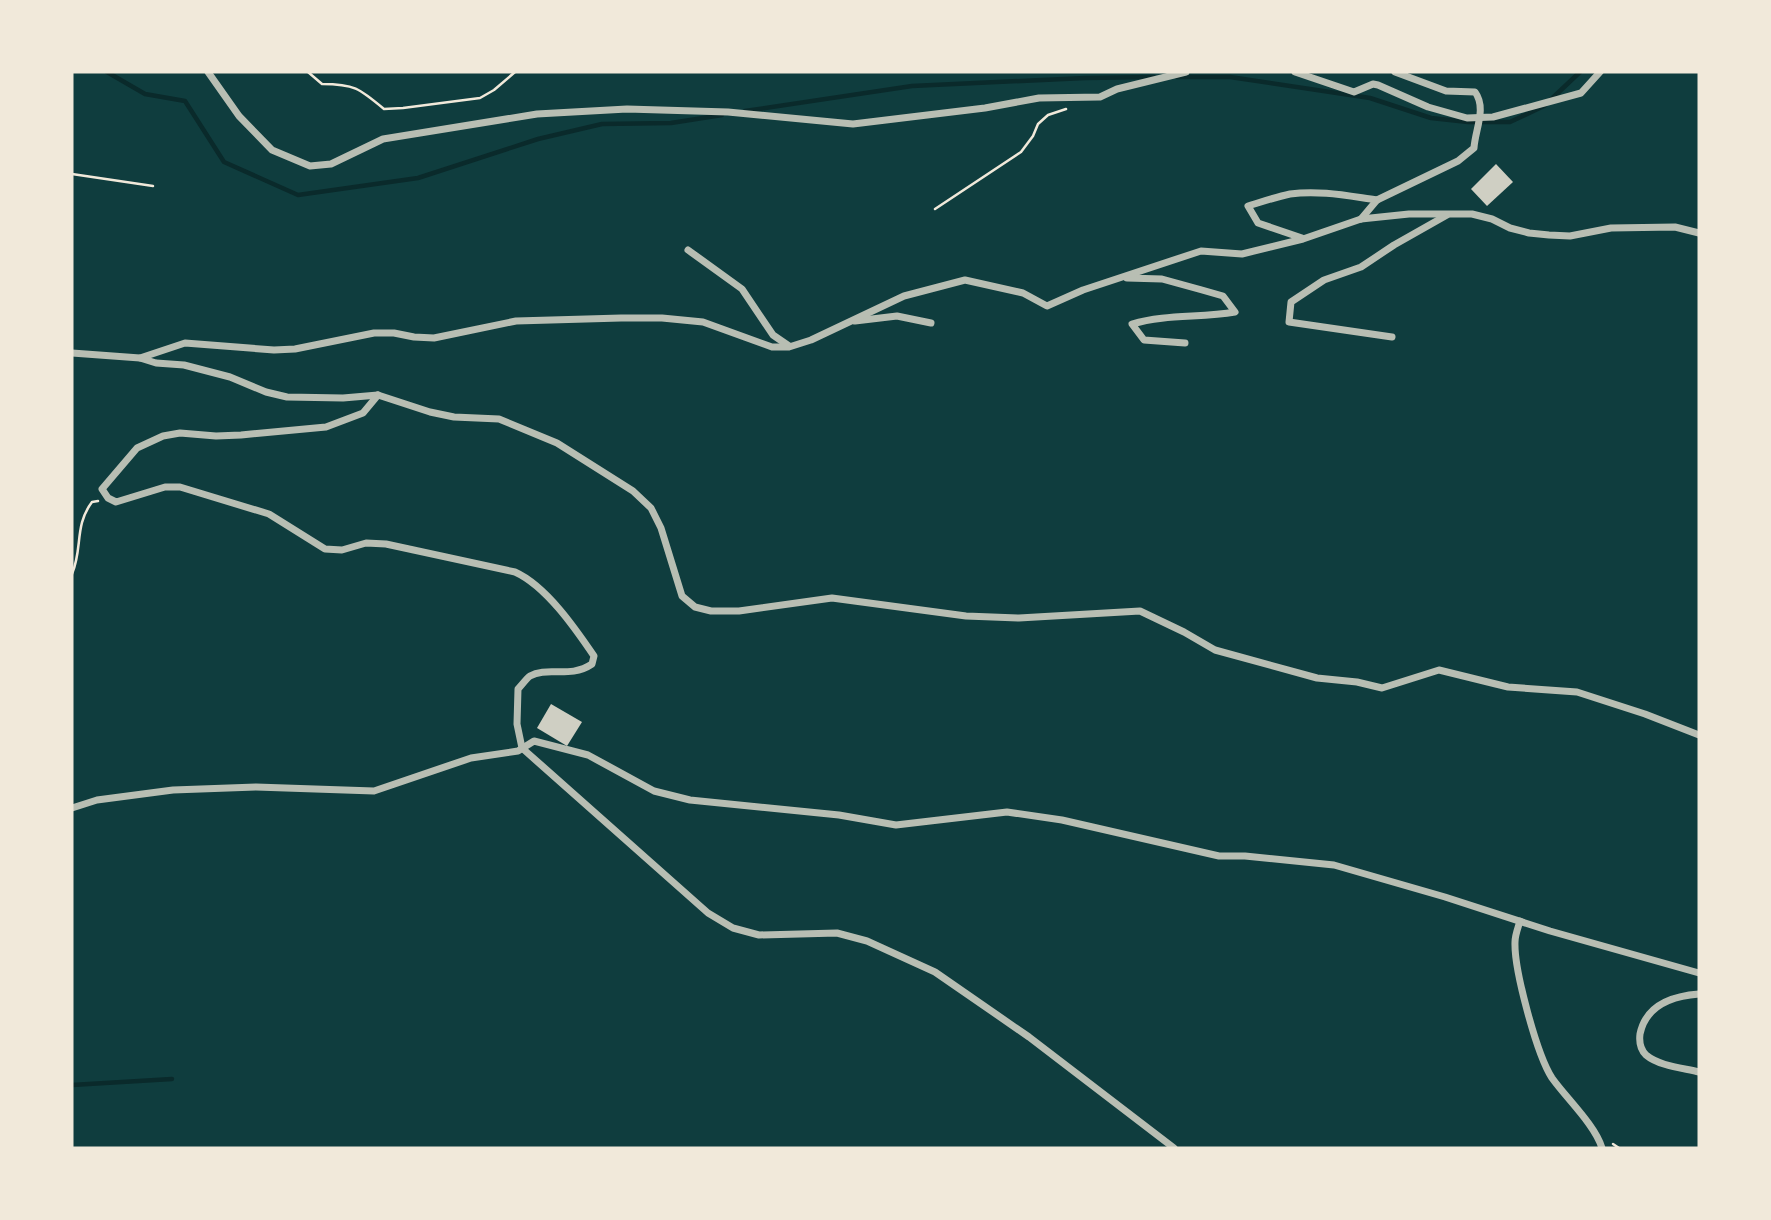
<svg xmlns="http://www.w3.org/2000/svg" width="1771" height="1220" font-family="'Nunito Sans',sans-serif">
<rect width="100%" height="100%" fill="#0f3d3e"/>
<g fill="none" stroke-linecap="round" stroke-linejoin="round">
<g stroke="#0a2a2b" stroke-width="4.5">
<path d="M107 72 145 94 185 101 224 162 298 195 418 178 538 139 602 124 671 123 722 115"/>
<path d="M1177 77H1230L1370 98 1431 118 1468 122H1510L1544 106 1580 72"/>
<path d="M745 111 912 86 1085 78 1154 77"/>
<path d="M72 1085 172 1079"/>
</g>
</g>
<g fill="#cfcfc3">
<path d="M1496 164 1513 182 1487 206 1471 189Z"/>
<path d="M551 704 582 722 567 746 537 728Z"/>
</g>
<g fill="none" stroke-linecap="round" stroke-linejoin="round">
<g stroke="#f1e9da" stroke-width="2.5">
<path d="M308 72 322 84C354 84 359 88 384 109L403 108 480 98 494 90 515 72"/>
<path d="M72 174 153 186"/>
<path d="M935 209 1021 152 1033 136 1038 124 1048 115 1066 109"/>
<path d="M72 574C83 548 74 526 92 502L98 501"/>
<path d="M1613 1144 1619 1148"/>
</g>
<g stroke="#b8beb3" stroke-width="7">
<path d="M208 72 239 116 272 150 310 166 331 164 383 139 537 114 627 109 728 112 853 124 985 108 1039 98 1100 97 1117 89 1186 72"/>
<path d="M1295 72 1354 92 1373 84 1378 85 1428 107 1467 118 1493 117 1581 93 1600 72"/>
<path d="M1361 219 1377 200 1458 161 1474 148C1475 130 1487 108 1475 92L1446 91 1395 72"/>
<path d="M1302 238 1258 223 1248 206C1261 202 1276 197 1290 194 1320 190 1348 196 1377 200"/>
<path d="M688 250 742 289 773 335 789 346"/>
<path d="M1127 278 1162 279 1202 290 1223 296 1235 312C1200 318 1166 314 1132 324L1144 340 1185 343"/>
<path d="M855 321 897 316 931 323"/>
<path d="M1392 337 1289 322 1291 302 1324 280 1361 267 1394 245 1447 215"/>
<path d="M72 353 140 358 185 343 274 350 295 349 374 333H394L414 337 434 338 516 321 621 318H662L703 322 772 347H789L811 340 904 296 965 280 1023 293 1047 306 1083 290 1201 251 1242 254 1303 239 1361 219 1409 214H1472L1492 219 1510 228 1529 233 1549 235 1570 236 1611 228 1675 227 1699 233"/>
<path d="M140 358 156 363 184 365 230 377 266 392 287 397 343 398 378 395 430 412 454 417 499 419 557 443 633 491 651 508 661 528 682 596 695 607 711 611H739L832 598 966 616 1019 618 1140 611 1184 632 1215 650 1317 678 1357 682 1382 688 1439 670 1508 687 1577 692 1645 714 1699 735"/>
<path d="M378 395 363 413 326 427 241 435 216 436 180 433 163 436 137 448 102 489 108 498 116 502 165 487H180L269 514 325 549 342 550 366 543 386 544 515 572C546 586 575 628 594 656L592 664C570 679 547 666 530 676 526 679 521 686 518 689L517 724 522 748 708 913 733 928 759 935 837 933 867 941 935 972 1029 1037 1174 1148"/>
<path d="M72 808 97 800 173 790 256 787 374 791 471 758 518 751 534 741 588 755 654 791 690 800 839 815 896 825 1007 812 1062 820 1219 856H1245L1334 865 1445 897 1550 931 1699 973"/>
<path d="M1520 921C1518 928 1515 935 1515 942 1514 970 1537 1055 1552 1078 1567 1099 1595 1125 1602 1148"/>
<path d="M1699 994C1672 996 1646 1005 1640 1034 1639 1042 1640 1049 1646 1055 1659 1066 1683 1068 1699 1072"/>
</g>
</g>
<rect width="1771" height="1220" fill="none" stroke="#f1e9da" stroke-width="147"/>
</svg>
